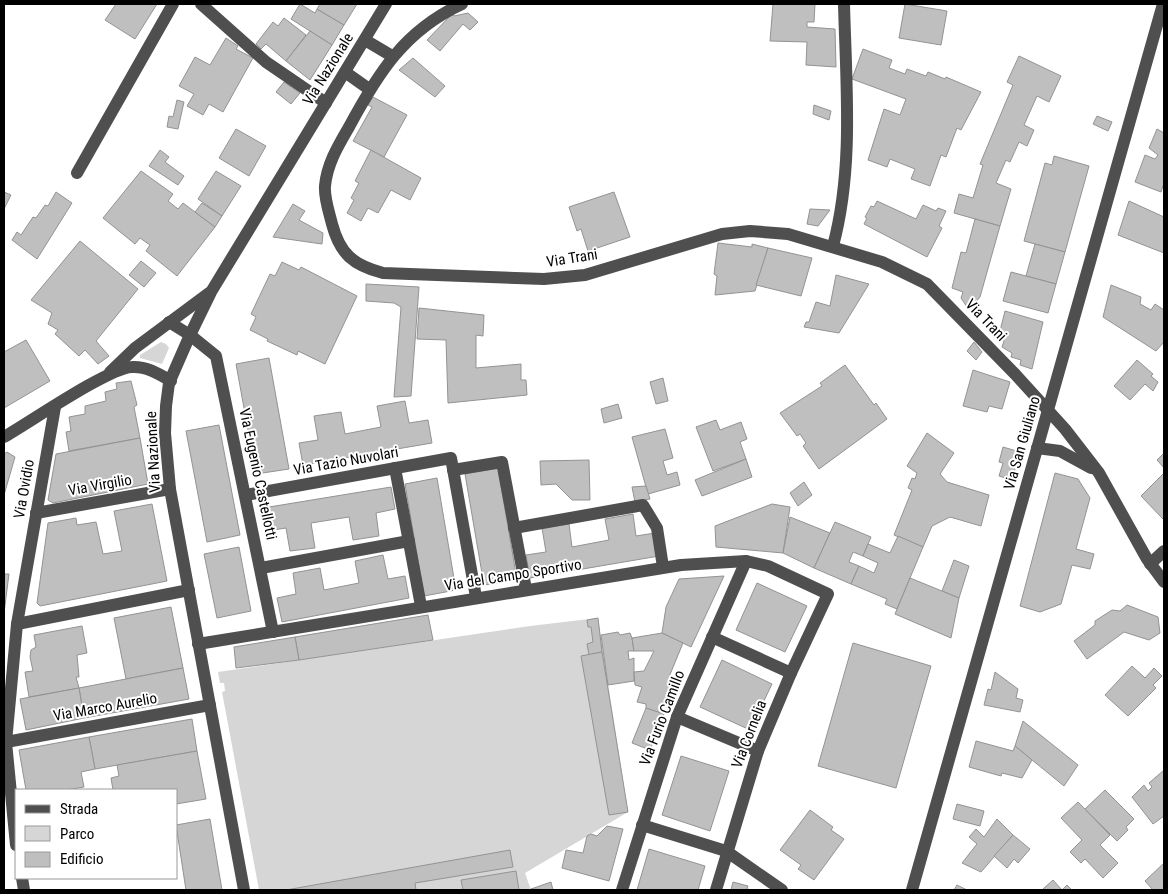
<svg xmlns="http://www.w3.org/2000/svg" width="1168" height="894" font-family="'Roboto Condensed',sans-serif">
<rect width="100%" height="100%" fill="#fff"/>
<g fill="#d6d6d6">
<path d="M161 342 166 344 169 348 162 364 140 358V355Z"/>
<path d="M598 618 628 812 525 873 531 890H259L222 692 225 691 224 683H220L218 672 530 626Z"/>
</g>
<g fill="#bfbfbf" stroke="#939393">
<path d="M116 4H157L135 39 105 20Z"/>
<path d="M300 4 315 13 317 9 344 25 332 45 291 19Z"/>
<path d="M320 4H357L344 25 317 9Z"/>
<path d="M773 4H815L814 22H807V27L835 29 836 67 806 65 807 42 770 41Z"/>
<path d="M905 4 947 11 941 45 899 38Z"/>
<path d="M468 13 478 22 470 30 463 24 440 51 427 40 452 14 454 16Z"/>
<path d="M284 18 306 35 286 61 266 44 261 49 256 44 273 22 278 26Z"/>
<path d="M310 31 332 45 310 80 286 61Z"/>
<path d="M226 38 238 46 236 49 253 58 223 112 209 104 203 115 187 106 194 94 179 86 195 57 210 65Z"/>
<path d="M863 49 892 60 889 68 905 74 907 69 926 76 928 72 945 79 946 77 981 92 961 130 957 128 946 157 941 155 930 186 911 179 915 169 890 159 887 167 868 160 884 109 900 115 906 99 852 79Z"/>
<path d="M1019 56 1061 76 1049 102 1037 96 1024 125 1034 130 1027 146 1019 142 1010 162 1006 160 996 183 1011 189 1000 226 954 213 959 194 973 198 983 165 980 164 1013 85 1007 82Z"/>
<path d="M413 58 445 86 435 97 399 70Z"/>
<path d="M284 82 300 93 291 104 276 92Z"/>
<path d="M373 97 407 115 384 157 353 141 372 107 368 105Z"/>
<path d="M177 100 184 102 178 129 167 127 169 116 173 117Z"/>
<path d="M814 105 831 111 829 120 813 114Z"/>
<path d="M1097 116 1112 122 1108 131 1093 124Z"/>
<path d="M236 129 266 146 249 176 219 158Z"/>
<path d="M1157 129 1164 133V183L1161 192 1135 182 1145 155 1155 159 1158 155 1149 148Z"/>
<path d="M160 150 169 157 165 162 184 176 178 185 149 166Z"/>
<path d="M371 150 421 178 410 200 391 190 378 213 368 208 361 221 347 213 354 200 351 198 359 183 355 181Z"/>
<path d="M1054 156 1089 166 1065 252 1024 241 1045 163 1052 165Z"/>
<path d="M141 171 173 194 168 201 178 209 183 203 215 227 177 276 146 251 150 245 140 238 135 244 103 218Z"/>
<path d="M216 171 241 186 222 216 198 199Z"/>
<path d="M4 192 11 195 4 209Z"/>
<path d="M56 192 72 203 37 259 12 240 17 232 21 235 33 217 36 218 45 205 48 206Z"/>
<path d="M614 192 630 237 588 251 581 229 577 231 569 207Z"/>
<path d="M877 201 916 219 923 205 936 211 938 208 946 211 939 226 942 228 927 257 864 224 867 218 865 217 871 206 874 207Z"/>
<path d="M1129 201 1164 217V253L1118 235Z"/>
<path d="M202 203 222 216 215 227 195 212Z"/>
<path d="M293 204 305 211 299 220 323 233 322 244 273 237Z"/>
<path d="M810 209 830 210 818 226 807 224Z"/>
<path d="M975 219 1000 226 980 297 969 310 961 298 963 292 952 288 961 252 966 253Z"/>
<path d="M80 241 138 289 96 341 109 356 98 364 85 350 79 356 55 334 58 330 48 324 52 313 31 300Z"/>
<path d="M718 243 752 247V244L768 248 755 291 715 295 717 276 714 274Z"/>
<path d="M1035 244 1065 252 1056 284 1026 276Z"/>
<path d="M768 248 812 258 801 296 756 285Z"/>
<path d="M141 261 156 273 144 287 129 275Z"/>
<path d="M282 262 299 270 301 267 357 296 325 364 298 351 297 355 267 341 268 339 250 330 256 317 251 314 270 274 275 276Z"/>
<path d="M1011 272 1056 284 1048 313 1003 301Z"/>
<path d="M836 275 869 284 839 333 804 327 806 322H809L816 302 830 306Z"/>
<path d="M366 284 419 287 411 396 394 397 401 307 394 303 366 301Z"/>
<path d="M1111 285 1141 297 1140 304 1151 310 1155 304 1164 310V342L1156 351 1103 317Z"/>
<path d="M419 308 484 315 483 336 476 335V368L521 364V380H526L527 395 448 403 446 340 417 339Z"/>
<path d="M1005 311 1043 322 1032 369 1020 365 1021 360 1011 357 1012 353 1002 347 1004 341 998 339Z"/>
<path d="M26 340 50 381 4 408V352Z"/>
<path d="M974 342 982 352 976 360 967 351Z"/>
<path d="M269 358 289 469 256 474 236 364Z"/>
<path d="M1137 360 1153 374 1151 376 1158 382 1153 391 1145 384 1130 400 1114 386Z"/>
<path d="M845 365 874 405 876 403 887 419 819 469 803 446 806 443 800 434 797 436 780 413 822 386 820 383Z"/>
<path d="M973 370 1010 382 1002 409 989 406 987 412 963 406Z"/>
<path d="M663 378 668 401 656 404 650 382Z"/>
<path d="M131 381 137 405 134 407 140 438 69 451 66 432 71 431 69 417 85 414V406L106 401 105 392 117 389 116 383Z"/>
<path d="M405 401 409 423 428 420 432 443 303 465 299 443 318 440 314 416 341 412 345 434 381 427 377 406Z"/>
<path d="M618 404 622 418 604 423 601 409Z"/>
<path d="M716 420 720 430 741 422 747 439 740 442 746 459 713 471 696 427Z"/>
<path d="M219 425 240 535 207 542 186 431Z"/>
<path d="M665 429 673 458 663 461 667 475 677 472 680 485 648 494 632 437Z"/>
<path d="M927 433 954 453 940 474 947 482 989 495 981 526 950 517 932 526 923 547 894 535 912 490 908 488 912 478 915 479 917 473 907 466Z"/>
<path d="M140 438 148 484 53 503 48 500 56 454Z"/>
<path d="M1003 447 1020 452 1012 480 999 476 1003 463 999 462Z"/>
<path d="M7 452 15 457 4 495V454Z"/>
<path d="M1164 453V468L1157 460Z"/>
<path d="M746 459 752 477 702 496 695 480Z"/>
<path d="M589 460 590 500H572L556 484 541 485 540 461Z"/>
<path d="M498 468 517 580 484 585 465 474Z"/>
<path d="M1055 473 1078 479 1090 498 1076 549 1094 554 1090 569 1072 565 1061 604 1040 612 1020 606Z"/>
<path d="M1164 473V520L1141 496Z"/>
<path d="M437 478 456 590 424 596 405 484Z"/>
<path d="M804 482 812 495 798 506 790 493Z"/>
<path d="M646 486 650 499 635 502 632 487Z"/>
<path d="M391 487 395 509 376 513 379 536 353 540 349 517 311 523 315 548 290 551 286 528 267 531 263 508Z"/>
<path d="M152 504 167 581 40 606 37 603 48 523 76 518 77 525 96 522 103 554 122 551 114 511Z"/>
<path d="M772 504 790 507 783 553 716 547 715 526Z"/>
<path d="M633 514 636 536 655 533 659 556 530 578 526 555 546 552 542 528 569 524 572 547 609 540 605 519Z"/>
<path d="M790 517 830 533 814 568 783 553Z"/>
<path d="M835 522 871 537 863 556 853 552 849 562 859 566 851 584 814 568Z"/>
<path d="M898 536 923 547 897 609 885 604 887 599 851 584 859 566 874 573 878 563 863 556 868 544 890 553Z"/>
<path d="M239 547 251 611 217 618 204 554Z"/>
<path d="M383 555 388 579 405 576 409 598 282 622 277 598 296 594 293 573 320 568 324 590 359 583 355 561Z"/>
<path d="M954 560 969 566 959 598 942 591Z"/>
<path d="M4 574H9L4 613Z"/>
<path d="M724 576 691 647 662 633 666 607 679 579Z"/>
<path d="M910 578 959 598 951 638 895 614Z"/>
<path d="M757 583 807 606 785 652 736 630Z"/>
<path d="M1127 605 1158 617 1160 633 1149 640 1124 632 1087 659 1074 641 1095 625V621L1112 610 1120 611Z"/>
<path d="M171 607 183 668 126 679 114 618Z"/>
<path d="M428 615 433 640 299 660 295 637Z"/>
<path d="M598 618 602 652 589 655 587 644 593 642 591 627H588L587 620Z"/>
<path d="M82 626 87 653 77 655 79 677H76L79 688 29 697 25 672 33 671 30 657 31 650 36 647 34 635Z"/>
<path d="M618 632 620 635 630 633 632 638 634 651H628L629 660 634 658V681L608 685 601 635Z"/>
<path d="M662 633 683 643 669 677 673 679 660 713 646 708V704L637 702 642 687 635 685 634 672 644 671 654 651H634L632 638Z"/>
<path d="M295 637 299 660 236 668 234 647Z"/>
<path d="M853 643 931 666 896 788 818 766Z"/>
<path d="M602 652 628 812 609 815 581 656Z"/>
<path d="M722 660 772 684 750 730 700 707Z"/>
<path d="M1132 666 1145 678 1154 668 1162 676 1153 685 1156 688 1128 716 1105 695Z"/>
<path d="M183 668 189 699 84 718 79 688Z"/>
<path d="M995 672 1018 689 1016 698 1023 700 1020 712 984 705 988 689 991 690Z"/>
<path d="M79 688 84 718 26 730 20 699Z"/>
<path d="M646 708 664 714 650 750 632 743Z"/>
<path d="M192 719 197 751 95 769 89 737Z"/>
<path d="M1023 721 1078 765 1064 786 1015 746Z"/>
<path d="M89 737 95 769 81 772 84 787 66 790H26L19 750Z"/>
<path d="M976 741 1013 751 1015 746 1032 760 1022 778 1002 773 1001 776 969 767Z"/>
<path d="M197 751 206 799 176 804V790H113L111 778 119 776 117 765Z"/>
<path d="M681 756 729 771 710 831 662 815Z"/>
<path d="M1164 770V816L1153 824 1132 797 1144 785 1148 791 1152 787 1149 783Z"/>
<path d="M1105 790 1134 819 1126 827 1128 830 1117 841 1085 809Z"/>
<path d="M1078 802 1110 835 1100 845 1118 863 1103 878 1085 859 1081 863 1070 852 1082 840 1061 818Z"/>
<path d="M957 804 984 811 980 826 953 819Z"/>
<path d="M810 810 833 827 831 830 844 839 814 880 798 869 801 865 780 850Z"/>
<path d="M210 819 222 890H186L176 825Z"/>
<path d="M997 819 1013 835 981 872 962 863 977 844 969 837 976 829 984 837Z"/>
<path d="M607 826 623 829 609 881 562 868 566 850 583 853 587 836 591 834 597 836Z"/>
<path d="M1013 835 1030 849 1018 863 1014 859 1007 868 994 856Z"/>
<path d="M649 849 705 866 698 890H637Z"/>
<path d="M510 850 513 867 415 883 416 890H286Z"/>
<path d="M1164 863V890H1153L1145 881Z"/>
<path d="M516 871 519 890H463L461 880Z"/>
<path d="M1053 880 1062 890 1067 885 1072 890H1045L1043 889Z"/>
<path d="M551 882 553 890 531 889Z"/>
<path d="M733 882 748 886 747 889 752 890H731Z"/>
<path d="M957 885 967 890H954Z"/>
</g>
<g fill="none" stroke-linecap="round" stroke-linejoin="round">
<g stroke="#4f4f4f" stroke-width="12">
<path d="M201 4 266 62 326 103"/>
<path d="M462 4C405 30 378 73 349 127 338 146 327 164 325 186 324 198 329 212 332 224 340 254 353 265 383 273L544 279 585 275 722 234 750 231 788 234 882 262 927 284 1015 374 1065 429 1099 473 1147 559 1164 582"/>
<path d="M365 40 392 56"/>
<path d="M345 72 369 89"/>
<path d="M77 173 173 4"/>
<path d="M833 246C854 168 846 84 844 4"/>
<path d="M169 322 190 335 216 356 273 632"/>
<path d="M110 372 135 348 209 293"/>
<path d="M4 437C29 423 108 368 132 367 146 366 159 374 171 381"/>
<path d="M1037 448 1060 451 1091 468"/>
<path d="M395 468 421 606"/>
<path d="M453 470 502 462 526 589"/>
<path d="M246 495 451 458 476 597"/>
<path d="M36 513 170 489"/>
<path d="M514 528 643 505 657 528 663 567"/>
<path d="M1150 564 1164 551"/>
<path d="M261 568 409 541"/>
<path d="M17 624 189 590"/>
<path d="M712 637 791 673"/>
<path d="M198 644 681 565 746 561 768 566 828 594 791 673 758 751 716 890"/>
<path d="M677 717 758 751"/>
<path d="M6 742 210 705"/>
<path d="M642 825 726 851 782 890"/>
<path d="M16 845 6 742 17 624 55 407"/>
<path d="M22 878 24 890"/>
<path d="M244 890 170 489 165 433 166 406 169 383 190 335 211 292 386 4"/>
<path d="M622 890 677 717 746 561"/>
<path d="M912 890 1163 4"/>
</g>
</g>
<g text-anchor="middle" stroke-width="4" stroke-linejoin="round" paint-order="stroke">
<g font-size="15" fill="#000" stroke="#fff">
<text transform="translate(328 69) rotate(-58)" y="5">Via Nazionale</text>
<text transform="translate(572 258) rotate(-9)" y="5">Via Trani</text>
<text transform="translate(986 320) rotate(46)" y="5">Via Trani</text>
<text transform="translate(1022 443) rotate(-74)" y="5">Via San Giuliano</text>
<text transform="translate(153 452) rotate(-93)" y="5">Via Nazionale</text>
<text transform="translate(346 461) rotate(-10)" y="5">Via Tazio Nuvolari</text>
<text transform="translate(258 474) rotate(78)" y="5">Via Eugenio Castellotti</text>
<text transform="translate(100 485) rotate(-10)" y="5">Via Virgilio</text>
<text transform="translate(24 489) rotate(-80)" y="5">Via Ovidio</text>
<text transform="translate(513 575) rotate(-9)" y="5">Via del Campo Sportivo</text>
<text transform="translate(105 707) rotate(-10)" y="5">Via Marco Aurelio</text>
<text transform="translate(662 718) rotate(-69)" y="5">Via Furio Camillo</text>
<text transform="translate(749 734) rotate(-69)" y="5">Via Cornelia</text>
</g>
</g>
<rect width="1168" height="894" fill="none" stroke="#000000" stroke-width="10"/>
<rect x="15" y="789" width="162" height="90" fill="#ffffff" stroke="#999999"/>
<rect x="25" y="805" width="25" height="8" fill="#4f4f4f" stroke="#999999"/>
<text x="60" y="814" font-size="15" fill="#000000">Strada</text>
<rect x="25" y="826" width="25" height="15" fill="#d6d6d6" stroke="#999999"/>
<text x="60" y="839" font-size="15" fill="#000000">Parco</text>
<rect x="25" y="852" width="25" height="15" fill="#bfbfbf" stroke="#999999"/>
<text x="60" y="864" font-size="15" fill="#000000">Edificio</text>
</svg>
